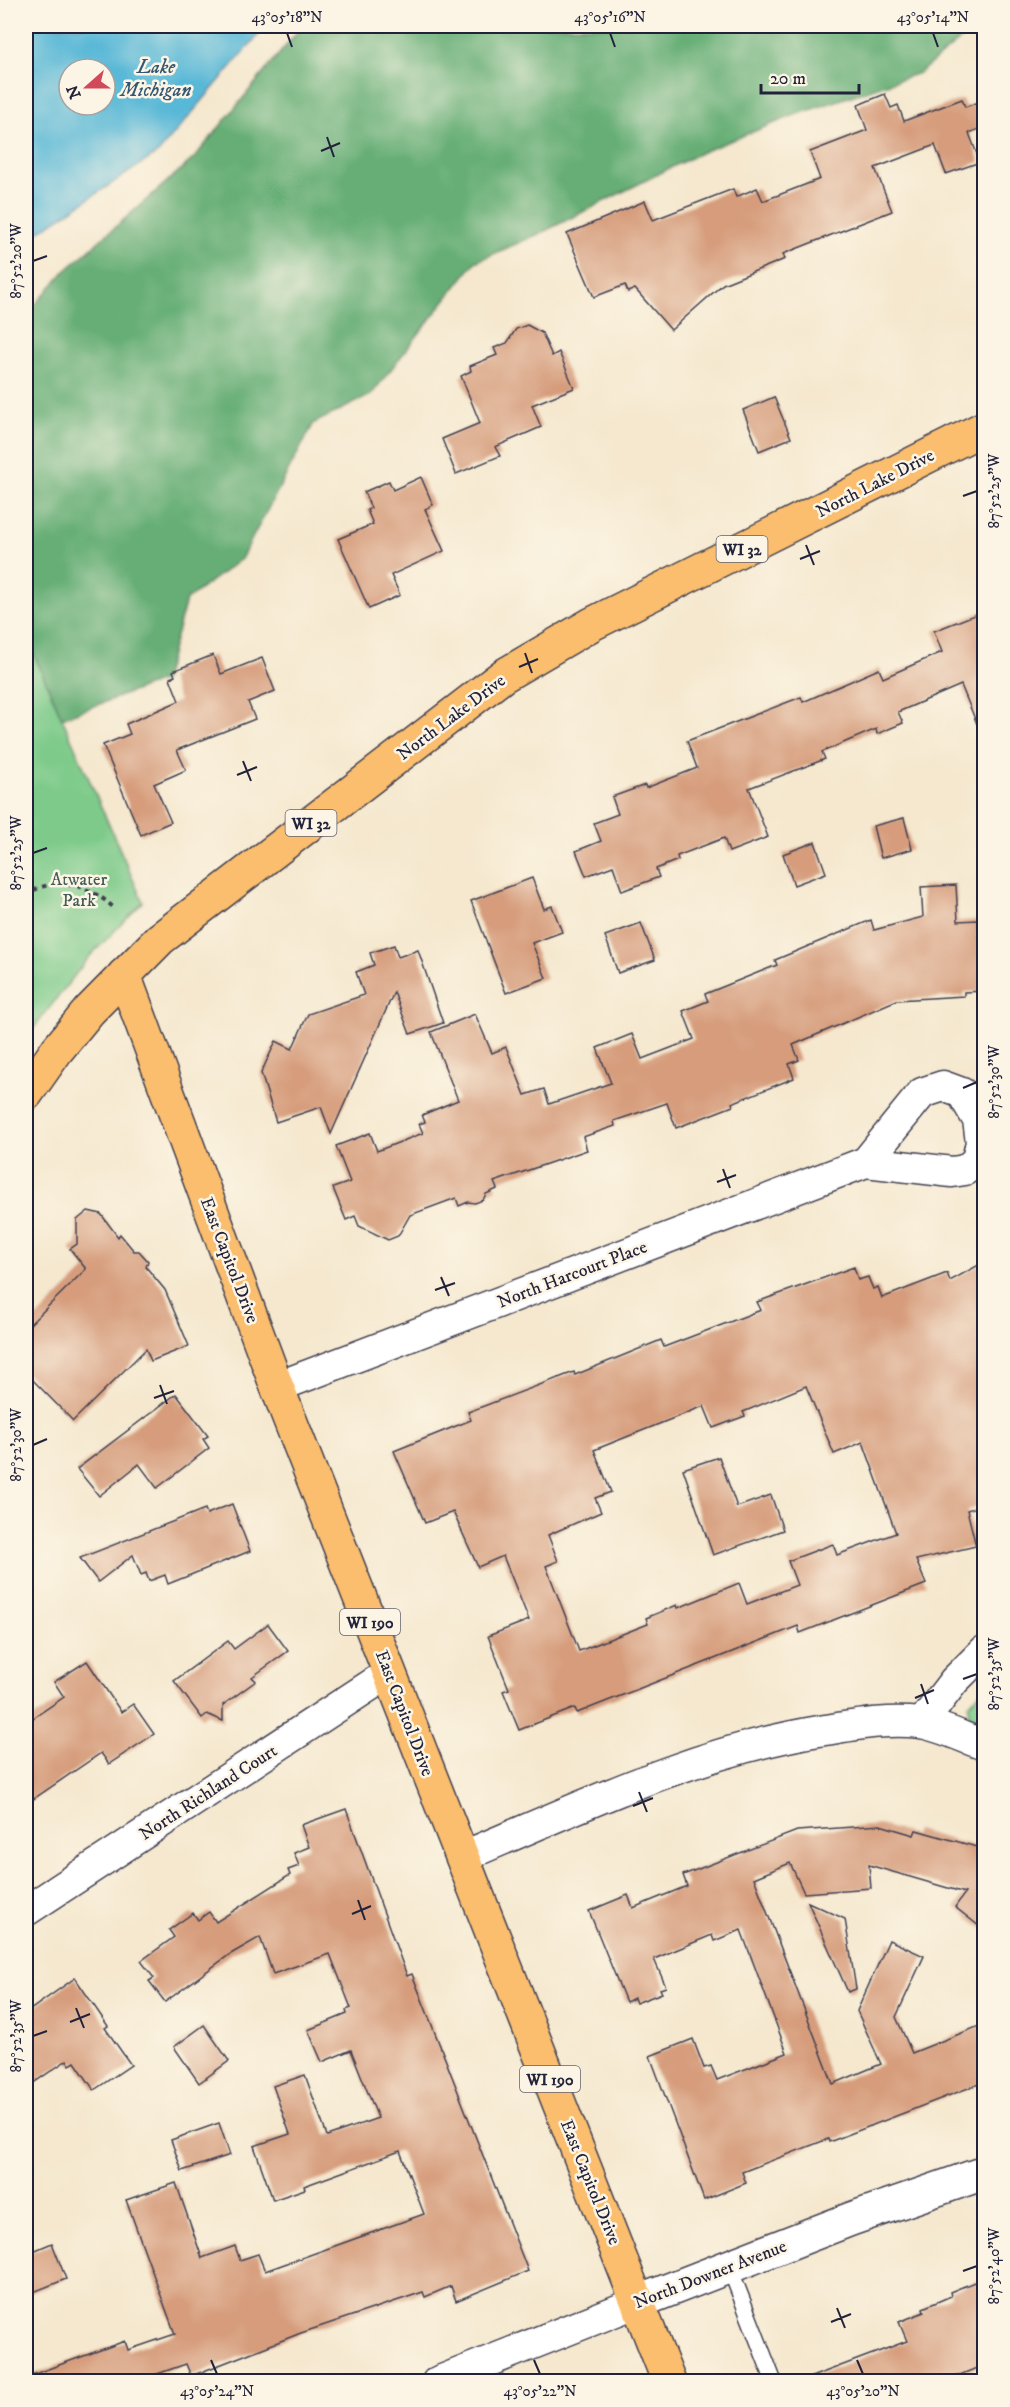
<svg xmlns="http://www.w3.org/2000/svg" width="1010" height="2407" font-family="'IM FELL DW Pica',serif">
<rect width="100%" height="100%" fill="#fcf5e5"/>
<filter id="ink" filterUnits="userSpaceOnUse"><feTurbulence type="fractalNoise" baseFrequency=".0167" numOctaves="2"/><feDisplacementMap in="SourceGraphic" scale="12" xChannelSelector="R" yChannelSelector="G"/><feConvolveMatrix kernelMatrix="1 2 1 2 8 2 1 2 1" color-interpolation-filters="sRGB"/></filter>
<filter id="wash" filterUnits="userSpaceOnUse"><feTurbulence type="fractalNoise" baseFrequency=".008" numOctaves="4" result="noise"/><feDisplacementMap in="SourceGraphic" scale="24" xChannelSelector="R" yChannelSelector="G"/><feGaussianBlur stdDeviation="1.35" result="paint"/><feColorMatrix in="noise" values="0 0 0 0 0 0 0 0 0 0 0 0 0 0 0 0 0 1.4 0 .05"/><feComposite in="paint" operator="in"/></filter>
<g filter="url(#wash)">
<rect width="100%" height="100%" fill="#f5e8cf"/>
<g fill="#7dca8a" stroke="#507662" stroke-width="1.5">
<path d="M26 636 143 902 89 957 26 1038Z"/>
<path d="M984 1688V1723L977 1720 969 1714V1704Z"/>
</g>
<path fill="#66ae76" stroke="#446858" stroke-width="1.5" d="M302 26H977L919 73 795 115 702 152 541 233 475 262 371 395 314 423 241 559 186 600 164 680 62 718 26 636V315L65 271 194 158Z"/>
<path fill="#59b8d7" stroke="#3e6d89" stroke-width="1.5" fill-rule="evenodd" d="M26 26H266L158 153 26 240ZM69 69H105V105H69Z"/>
<g id="blocks">
<g fill="#d69c7b" fill-rule="evenodd">
<path d="M885 94 891 108 898 105 904 121 962 99 965 107 984 100V127L969 133 980 162 946 174 935 145 875 168 892 211 783 254 785 259 723 284 671 330 635 289 628 292 625 285 594 297 567 234 645 201 653 220 733 189 736 197 757 188 763 201 820 179 810 152 867 130 858 105Z"/>
<path d="M527 325 542 333 552 356 559 352 574 388 532 405 541 427 495 447 500 456 456 474 442 439 480 423 461 376 471 371 470 366 497 355 494 348 507 343 516 329Z"/>
<path d="M774 397 791 438 759 451 743 410Z"/>
<path d="M421 477 433 505 425 509 444 551 391 575 400 595 369 609 338 539 373 524 367 510 371 508 364 492 389 481 393 490Z"/>
<path d="M984 611V741L961 685 898 712 903 723 877 734 876 729 822 752 825 759 749 788 768 837 729 852 724 838 677 856 678 860 656 869 659 877 622 891 613 866 586 876 576 851 601 841 594 823 618 814 612 797 645 785 646 788 697 768 687 741 801 697 803 702 879 669 883 678 942 652 934 631Z"/>
<path d="M213 655 221 674 262 658 275 691 248 702 255 719 177 750 186 770 154 784 171 822 141 835 103 745 130 734 126 724 179 701 170 678 175 676 173 671Z"/>
<path d="M904 818 912 849 881 858 873 826Z"/>
<path d="M815 842 826 873 794 885 783 854Z"/>
<path d="M532 878 544 909 552 906 562 932 532 943 546 978 506 993 471 901Z"/>
<path d="M956 885 958 921 978 920 979 936H984V991L964 992V996L897 1000 793 1045 799 1060 789 1064 794 1078 732 1103 733 1106 676 1128 667 1103 614 1121 615 1126 583 1137 587 1150 494 1182 497 1189 486 1194 483 1200 475 1203 468 1202 459 1206 456 1198 410 1215 398 1236 388 1240 359 1226 355 1216 346 1220 333 1188 350 1182 336 1146 370 1133 377 1151 423 1133 419 1124 425 1122 422 1115 458 1100 431 1032 475 1014 492 1053 506 1047 525 1095 544 1089 549 1104 611 1083 597 1048 632 1034 642 1059 694 1039 683 1011 708 1001 705 994 777 965 775 960 871 920 874 930 923 917 921 887Z"/>
<path d="M641 923 655 960 618 973 605 936Z"/>
<path d="M394 945 398 957 418 950 443 1023 410 1034 394 992 331 1134 321 1107 276 1122 261 1073 276 1041 292 1049 308 1014 364 995 356 972 374 965 370 953Z"/>
<path d="M88 1211 101 1214 118 1237 120 1234 134 1251H139L148 1261 146 1267 165 1290 189 1346 151 1361 146 1349 73 1421 26 1373V1328L86 1269 70 1249 77 1244V1220Z"/>
<path d="M984 1262V1505L967 1510 976 1546 916 1560 926 1584 800 1633 798 1626 577 1713 575 1708 519 1730 503 1691 509 1689 488 1636 529 1620 503 1556 478 1567 453 1512 425 1523 394 1451 471 1420 468 1412 574 1372 575 1375 661 1340 664 1347 761 1310 757 1302 854 1267 858 1280 868 1277 873 1289 878 1287 882 1298 947 1273 950 1281ZM806 1386 834 1454 863 1442 896 1533 837 1555 833 1544 788 1561 797 1585 747 1604 739 1583 678 1608 677 1605 646 1618 648 1624 579 1651 546 1566 558 1561 548 1535 601 1512 595 1498 611 1492 594 1450 704 1406 713 1428 745 1416 743 1412Z"/>
<path d="M176 1394 208 1436 203 1439 209 1448 157 1488 139 1464 99 1496 77 1469Z"/>
<path d="M719 1457 737 1507 771 1495 783 1530 713 1555 683 1469Z"/>
<path d="M232 1504 250 1551 168 1584 165 1575 149 1581 146 1573 141 1575 133 1555 98 1582 80 1558 205 1509 207 1514Z"/>
<path d="M268 1624 288 1651 252 1677 256 1681 223 1705V1721L207 1714 202 1718 174 1681 228 1641 234 1649Z"/>
<path d="M87 1661 121 1712 133 1704 154 1734 109 1764 101 1753 26 1804V1723L64 1697 54 1682Z"/>
<path d="M346 1809 407 1976 412 1974 528 2271 456 2301 451 2286 425 2297 423 2292 301 2333 191 2376 186 2364 134 2382H26V2377L125 2341 128 2350 175 2334 126 2200 176 2183 202 2258 235 2246 240 2260 258 2254 265 2271 424 2214 400 2151 304 2186 305 2189 273 2200 254 2146 290 2134 273 2086 305 2075 327 2136 378 2118 351 2050 322 2062 308 2030 347 2014 346 2010 351 2008 330 1954 273 1974 260 1937 229 1955 165 2002 149 1981 154 1978 141 1961 174 1937 169 1930 193 1913 198 1920 209 1912 216 1922 290 1875 288 1870 299 1866 294 1853 309 1847 301 1825Z"/>
<path d="M880 1825 914 1835 916 1830 984 1849V1930L955 1907 965 1893 869 1865 871 1888 804 1893 790 1863 754 1878 833 2084 881 2064 857 2011 889 1940 924 1956 896 2017 912 2053 984 2024V2082L829 2142 828 2139 742 2172 746 2183 704 2200 650 2056 693 2039 704 2068 711 2066 717 2080 787 2053 741 1930 714 1941 712 1935 654 1959 666 1987 660 1989 662 1993 636 2003 634 1998 626 2002 589 1911 628 1895 633 1908 687 1886 683 1875 797 1831Z"/>
<path d="M808 1902 845 1919 856 1989 848 1992Z"/>
<path d="M75 1978 108 2026 105 2028 131 2065 94 2090 75 2062 70 2065 67 2060 26 2088V2013Z"/>
<path d="M204 2025 229 2061 199 2083 174 2047Z"/>
<path d="M219 2123 230 2155 182 2171 171 2140Z"/>
<path d="M52 2243 66 2279 26 2295V2254Z"/>
<path d="M984 2278V2365L943 2382H807L806 2379 907 2341 899 2322 924 2312 923 2308 951 2296 950 2292Z"/>
</g>
</g>
</g>
<g filter="url(#ink)">
<use href="#blocks" fill-opacity="0" stroke="#424051" stroke-width="1.5"/>
<g fill="none" stroke-linecap="round" stroke-linejoin="round">
<g stroke="#424051" stroke-width="18">
<path id="service" d="M729 2266 774 2382"/>
</g>
<g stroke="#424051" stroke-width="33">
<g id="minor">
<path d="M277 1387 866 1162 952 1172 965 1170 977 1160 981 1142 978 1120 962 1093 943 1086 922 1093 866 1162"/>
<path d="M922 1723 954 1681 984 1651"/>
<path d="M462 1857C580 1807 698 1750 825 1730 857 1725 888 1719 920 1723 941 1726 964 1738 984 1745"/>
<path d="M26 1911 389 1673"/>
<path d="M437 2382 638 2302"/>
</g>
</g>
<g stroke="#424051" stroke-width="36">
<path id="tertiary" d="M638 2302 851 2219 984 2173"/>
</g>
<g stroke="#424051" stroke-width="36">
<g id="primary">
<path d="M124 975 277 1387 669 2382"/>
<path d="M26 1094 57 1050 89 1011 160 939 503 676 592 624 984 428"/>
</g>
</g>
<g stroke="#424051" stroke-width="4" stroke-dasharray="4.5 4.5" stroke-linecap="butt">
<path d="M26 895C55 875 88 884 113 907"/>
<path d="M26 1000 32 1004"/>
</g>
<use href="#service" stroke="#fff" stroke-width="15"/>
<use href="#minor" stroke="#fff" stroke-width="30"/>
<use href="#tertiary" stroke="#fff" stroke-width="33"/>
<use href="#primary" stroke="#fbbe6e" stroke-width="33"/>
</g>
</g>
<path fill="none" stroke="#22223b" stroke-width="2" d="M287 33 292 47M610 33 615 47M933 33 938 47M327 137 334 157M321 151 340 143M33 261 47 256M963 496 977 491M806 545 814 565M800 559 820 551M525 653 532 673M519 667 538 659M243 761 251 781M237 775 257 767M33 853 47 848M963 1088 977 1082M723 1169 730 1188M717 1182 736 1175M441 1277 449 1296M435 1290 455 1283M160 1385 167 1404M154 1398 174 1391M33 1445 47 1439M963 1679 977 1674M921 1684 928 1704M915 1698 934 1690M639 1792 647 1812M633 1806 653 1798M358 1900 365 1920M352 1914 371 1906M76 2008 84 2028M70 2022 90 2014M33 2036 47 2031M963 2271 977 2266M837 2308 845 2328M831 2322 851 2314M211 2360 217 2374M534 2360 540 2374M857 2360 863 2374"/>
<g text-anchor="middle" stroke-width="5" stroke-linejoin="round" paint-order="stroke">
<g fill="#fcf5e5" stroke="#63616e" stroke-width="1.5">
<rect x="716.5" y="536" width="51" height="26" rx="4.5"/>
<rect x="285.5" y="810" width="51" height="26" rx="4.5"/>
<rect x="340" y="1609" width="60" height="26" rx="4.5"/>
<rect x="520" y="2066" width="60" height="26" rx="4.5"/>
</g>
<g font-size="16" font-weight="bold" fill="#22223b">
<text x="742" y="555">WI 32</text>
<text x="311" y="829">WI 32</text>
<text x="370" y="1628">WI 190</text>
<text x="550" y="2085">WI 190</text>
</g>
<g font-size="18" fill="#22223b" stroke="#fcf5e5">
<text transform="translate(875 483) rotate(-27)" y="6">North Lake Drive</text>
<text transform="translate(451 717) rotate(-37)" y="6">North Lake Drive</text>
<text transform="translate(230 1260) rotate(69)" y="6">East Capitol Drive</text>
<text transform="translate(572 1274) rotate(-21)" y="6">North Harcourt Place</text>
<text transform="translate(405 1713) rotate(69)" y="6">East Capitol Drive</text>
<text transform="translate(208 1792) rotate(-33)" y="6">North Richland Court</text>
<text transform="translate(591 2182) rotate(68)" y="6">East Capitol Drive</text>
<text transform="translate(710 2274) rotate(-21)" y="6">North Downer Avenue</text>
</g>
<g font-size="18" fill="#425d57" stroke="#fcf5e5">
<text x="79" y="885">Atwater<tspan x="79" dy="21">Park</tspan></text>
</g>
<g font-size="20" font-style="italic" fill="#355672" stroke="#fcf5e5">
<text x="156" y="73">Lake<tspan x="156" dy="23">Michigan</tspan></text>
</g>
</g>
<rect width="1010" height="2407" fill="none" stroke="#fcf5e5" stroke-width="66"/>
<g transform="translate(87 87) rotate(249)"><circle r="28" fill="#fcf5e5" stroke="#a5a1a1" stroke-width="1.5"/>
<path d="M0-4.5L10 22L0 15L-10 22Z" fill="#d1495b"/>
<text y="-9" font-size="16" font-weight="bold" text-anchor="middle" fill="#22223b">N</text>
</g>
<path d="M761 84v9h98v-9" fill="none" stroke="#22223b" stroke-width="3"/>
<text x="770" y="84" font-size="18" fill="#22223b" stroke="#fcf5e5" stroke-width="4.5" paint-order="stroke">20 m</text>
<rect x="33" y="33" width="944" height="2341" fill="none" stroke="#22223b" stroke-width="2"/>
<g font-size="15" text-anchor="middle" fill="#22223b">
<text x="287" y="22">43°05'18"N</text>
<text x="610" y="22">43°05'16"N</text>
<text x="933" y="22">43°05'14"N</text>
<text transform="translate(16 261) rotate(-90)" y="5">87°52'20"W</text>
<text transform="translate(994 491) rotate(-90)" y="5">87°52'25"W</text>
<text transform="translate(16 853) rotate(-90)" y="5">87°52'25"W</text>
<text transform="translate(994 1082) rotate(-90)" y="5">87°52'30"W</text>
<text transform="translate(16 1445) rotate(-90)" y="5">87°52'30"W</text>
<text transform="translate(994 1674) rotate(-90)" y="5">87°52'35"W</text>
<text transform="translate(16 2036) rotate(-90)" y="5">87°52'35"W</text>
<text transform="translate(994 2266) rotate(-90)" y="5">87°52'40"W</text>
<text x="217" y="2396">43°05'24"N</text>
<text x="540" y="2396">43°05'22"N</text>
<text x="863" y="2396">43°05'20"N</text>
</g>
</svg>
